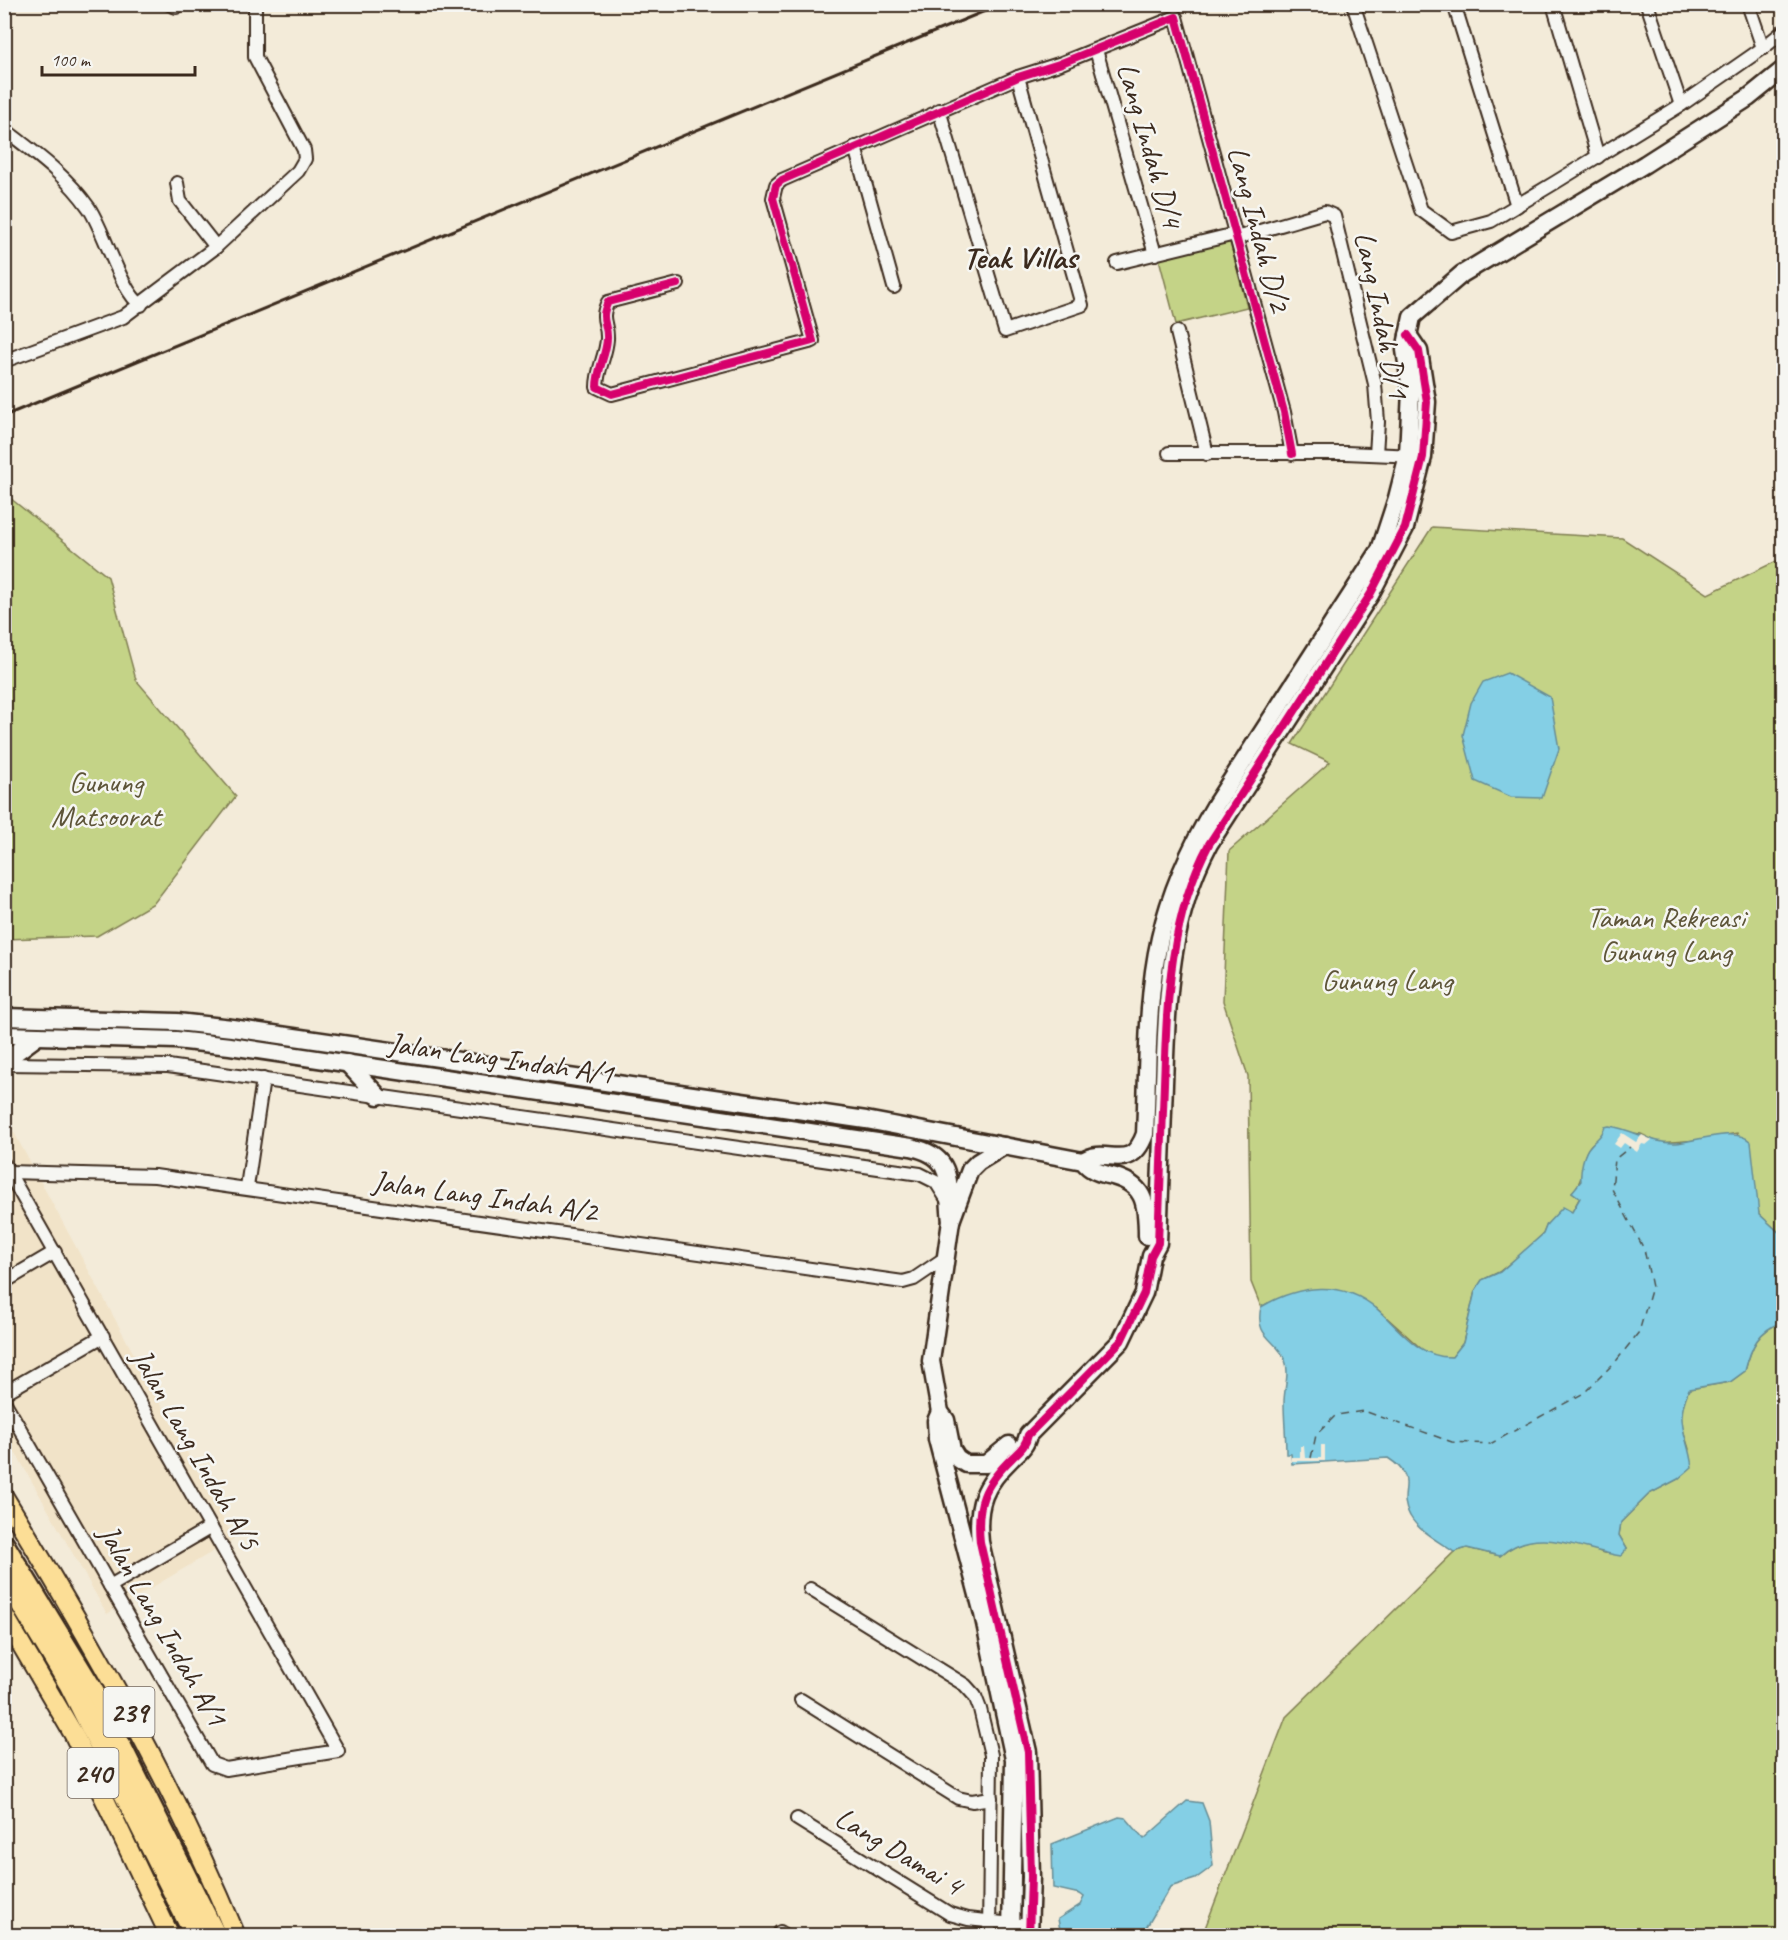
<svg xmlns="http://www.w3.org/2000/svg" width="1788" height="1940" font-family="Caveat,sans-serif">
<rect width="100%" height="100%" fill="#f3ebd9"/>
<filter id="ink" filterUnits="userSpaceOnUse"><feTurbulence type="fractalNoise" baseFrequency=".0167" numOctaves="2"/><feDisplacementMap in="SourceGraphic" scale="12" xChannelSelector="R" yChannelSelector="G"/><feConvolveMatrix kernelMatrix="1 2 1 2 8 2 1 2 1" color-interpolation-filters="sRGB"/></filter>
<g filter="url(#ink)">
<path fill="#f1e3c8" d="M4 1114 234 1539 107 1614 5 1434Z"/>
<g fill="#c4d387" stroke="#807e52" stroke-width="1.5">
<path d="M1230 242 1247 307 1176 324 1159 259Z"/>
<path d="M5 494 108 577 136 680 236 796 154 903 97 936 5 939Z"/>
<path d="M1432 527 1622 538 1708 594 1783 558V1236L1759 1214 1737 1133 1698 1140 1659 1143 1641 1134 1604 1130 1602 1137C1599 1140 1593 1142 1590 1146 1579 1159 1587 1179 1572 1192L1580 1197 1572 1212 1547 1224 1543 1234 1524 1252 1499 1272 1482 1280 1475 1291 1463 1343 1452 1357H1438L1425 1352 1376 1308 1268 1303 1261 1307 1251 1282 1248 1076 1223 1001 1229 851 1330 762 1292 744Z"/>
<path d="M1783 1322V1935L1202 1936 1286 1717 1454 1552 1467 1548 1500 1556C1524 1534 1556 1537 1586 1545 1592 1547 1598 1552 1604 1553 1611 1554 1620 1550 1627 1549L1619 1535 1621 1522 1649 1494 1678 1479 1689 1449 1681 1423V1408L1689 1389 1730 1382 1745 1371C1751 1347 1758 1330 1783 1322Z"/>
</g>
<g fill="#84cfe5" stroke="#678d95" stroke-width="1.5">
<path d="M1507 673 1550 697 1559 749 1542 798 1511 797 1475 781 1463 735 1471 703 1483 682Z"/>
<path d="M1609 1126C1633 1129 1652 1144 1676 1143 1696 1141 1737 1126 1751 1142L1759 1214 1783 1236V1322C1758 1330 1751 1347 1745 1371L1730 1382 1689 1389C1674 1424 1687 1432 1692 1467L1678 1479 1649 1494 1621 1522 1619 1535 1627 1549 1621 1556C1580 1550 1537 1523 1500 1556L1467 1548 1454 1552C1440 1542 1419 1532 1410 1516 1395 1491 1422 1480 1388 1458L1292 1464 1291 1454H1286C1286 1437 1284 1419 1284 1402 1284 1389 1290 1373 1285 1360 1277 1338 1254 1339 1261 1307 1298 1285 1343 1279 1377 1309 1400 1329 1418 1358 1452 1357L1463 1343 1475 1291 1482 1280 1500 1272 1543 1234 1547 1224 1563 1207 1572 1212 1580 1198 1572 1192 1581 1181C1580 1171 1583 1153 1591 1145 1598 1137 1601 1138 1605 1127Z"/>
<path d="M1187 1801 1202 1803 1209 1821 1213 1866 1195 1879 1170 1887 1142 1935H1061L1058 1919 1080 1905 1084 1897 1080 1894 1053 1888 1052 1844 1119 1817 1126 1818 1144 1839Z"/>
</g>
<g fill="#f3ebd9">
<path d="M1622 1133 1636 1142 1642 1135 1652 1140 1646 1145 1642 1144 1637 1152 1624 1143 1620 1148 1614 1144Z"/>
<path d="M1321 1445H1325V1461H1291V1457H1300V1446H1304L1305 1458H1321Z"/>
</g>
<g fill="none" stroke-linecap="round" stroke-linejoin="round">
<path stroke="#4d5350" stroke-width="1.5" stroke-dasharray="8 6" stroke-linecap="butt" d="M1311 1458 1316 1435 1336 1415 1364 1411 1452 1442 1490 1444 1584 1393 1617 1360 1639 1332 1652 1287 1644 1249 1612 1189 1615 1159 1630 1147"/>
<g stroke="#3b2a1e" stroke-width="16">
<g id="street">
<path d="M169 4 176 7 179 4"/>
<path d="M1353 4 1421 210 1451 232 1491 221 1556 182 1681 105 1763 48 1784 31"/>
<path d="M1454 4 1517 206"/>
<path d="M1553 4 1598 157"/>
<path d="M1647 4 1681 105"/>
<path d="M1748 4 1763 48"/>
<path d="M1096 50 1155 254"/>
<path d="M939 110 1005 331 1082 305 1018 77"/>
<path d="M4 129C36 154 66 175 89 208 105 232 121 292 141 305"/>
<path d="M855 147 894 287"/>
<path d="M177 183 180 201 216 247"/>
<path d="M1236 238 1325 212 1334 216 1375 384 1378 422 1376 454"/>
<path d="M1117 263 1235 234"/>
<path d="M678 284 608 302C599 320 608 323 607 339 606 356 597 369 597 387L612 394 813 341 773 198 776 185 782 180 1018 77 1059 64 1176 17 1284 412 1292 454"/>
<path d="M1177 332 1207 454"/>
<path d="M4 361 123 317 216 247 298 171 305 159 304 150 255 57V4"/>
<path d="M1169 453H1346L1416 456"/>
<path d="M4 1064 168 1066 920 1174 936 1182 948 1201"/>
<path d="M4 1164 338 1751 226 1769 212 1764 4 1401"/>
<path d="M9 1172 155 1176 903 1282 914 1279 945 1258"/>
<path d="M247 1187 263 1079"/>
<path d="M4 1282 55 1252"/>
<path d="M4 1393 103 1336"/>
<path d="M110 1586 211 1527"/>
<path d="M810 1589 965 1685 975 1696 980 1709 991 1755 989 1936"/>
<path d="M801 1700 958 1798 972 1801 991 1798"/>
<path d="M797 1819 950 1914 968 1919 1029 1926"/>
<path d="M780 1932 786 1936"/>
</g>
</g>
<g stroke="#3b2a1e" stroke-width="21">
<g id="secondary">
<path d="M4 1017 177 1022 232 1028 866 1120 1083 1161C1090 1170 1097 1172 1108 1175 1145 1183 1147 1202 1147 1236"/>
<path d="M4 1035 176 1040 230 1046 911 1147C957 1157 946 1183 951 1221"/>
<path d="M4 1061 38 1036"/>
<path d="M347 1063 378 1096"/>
<path d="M1004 1146 978 1162 970 1170 951 1221 931 1361 940 1412 946 1420 952 1450 957 1458 966 1464H986L1009 1445"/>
<path d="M1083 1161C1107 1145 1130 1175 1145 1134 1148 1071 1146 999 1160 938 1171 889 1191 846 1216 804L1380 550 1397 498 1408 455 1411 390 1405 350 1412 317 1462 274 1645 164 1748 98 1784 69"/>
<path d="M940 1412 936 1421 937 1439 983 1614 1014 1759 1011 1936"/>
<path d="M1029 1936 1031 1877 1028 1752 980 1542C976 1504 984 1485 1012 1458 1019 1451 1026 1446 1028 1435L1121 1341 1144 1293 1151 1256 1158 1243C1160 1190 1162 1137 1164 1084 1167 1001 1169 919 1209 844L1370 595 1405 528 1423 457 1427 402 1419 351 1408 335"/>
</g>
</g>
<g stroke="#3b2a1e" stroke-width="22">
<g id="primary">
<path d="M4 1497C90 1638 173 1783 236 1936"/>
<path d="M4 1615 74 1735 170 1936"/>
</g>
</g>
<g stroke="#3b2a1e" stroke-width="26">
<g id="highway">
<path d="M4 1546 92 1690 215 1936"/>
<path d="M4 1574 70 1684 196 1936"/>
</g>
</g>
<use href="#street" stroke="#f6f6f2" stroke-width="12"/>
<use href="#secondary" stroke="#f6f6f2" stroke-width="16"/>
<use href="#primary" stroke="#fcde96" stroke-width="18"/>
<use href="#highway" stroke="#fcde96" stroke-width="21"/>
<path stroke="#3b2a1e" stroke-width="3" d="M4 416 1002 4"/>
<g stroke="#f6f6f2" stroke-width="11">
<g id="cycleway">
<path d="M678 284 608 302C599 320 608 323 607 339 606 356 597 369 597 387L612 394 813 341 773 198 776 185 782 180 1018 77 1059 64 1176 17 1284 412 1292 454"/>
<path d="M1029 1936 1031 1877 1028 1752 980 1542C976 1504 984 1485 1012 1458 1019 1451 1026 1446 1028 1435L1121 1341 1144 1293 1151 1256 1158 1243C1160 1190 1162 1137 1164 1084 1167 1001 1169 919 1209 844L1370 595 1405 528 1423 457 1427 402 1419 351 1408 335"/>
</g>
</g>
<use href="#cycleway" stroke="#d6006c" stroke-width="8"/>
</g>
</g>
<g text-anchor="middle" stroke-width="5" stroke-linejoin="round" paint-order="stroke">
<g fill="#f6f6f2" stroke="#73675e" stroke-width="1.5">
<rect x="103.5" y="1687" width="51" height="50" rx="4.5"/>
<rect x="67.5" y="1748" width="51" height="50" rx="4.5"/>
</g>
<g font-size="28" font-weight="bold" fill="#3b2a1e">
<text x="129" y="1722">239</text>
<text x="93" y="1783">240</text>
</g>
<g font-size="30" fill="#3b2a1e" stroke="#f6f6f2">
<text transform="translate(1150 145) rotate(74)" y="10">Lang Indah D/4</text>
<text transform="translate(1259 229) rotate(75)" y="10">Lang Indah D/2</text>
<text transform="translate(1382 315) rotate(78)" y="10">Lang Indah D/1</text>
<text transform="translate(501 1058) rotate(8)" y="10">Jalan Lang Indah A/1</text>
<text transform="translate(485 1196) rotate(8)" y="10">Jalan Lang Indah A/2</text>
<text transform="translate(196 1449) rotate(60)" y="10">Jalan Lang Indah A/5</text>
<text transform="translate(163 1625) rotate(60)" y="10">Jalan Lang Indah A/1</text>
<text transform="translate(899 1851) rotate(31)" y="10">Lang Damai 4</text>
</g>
<g font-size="30" fill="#5d5438" stroke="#f6f6f2">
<text x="106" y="792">Gunung<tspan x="106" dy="34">Matsoorat</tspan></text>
<text x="1666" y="927">Taman Rekreasi<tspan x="1666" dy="34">Gunung Lang</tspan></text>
<text x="1387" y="990">Gunung Lang</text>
</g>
<g font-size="32" font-weight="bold" fill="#3b2a1e" stroke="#f6f6f2">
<text x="1020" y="268">Teak Villas</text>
</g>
</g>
<rect width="1788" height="1940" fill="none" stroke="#f6f6f2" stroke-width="24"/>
<rect x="12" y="12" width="1764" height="1916" fill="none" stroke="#3b2a1e" stroke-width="2" filter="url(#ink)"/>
<path d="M42 66v9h153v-9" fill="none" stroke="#3b2a1e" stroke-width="3"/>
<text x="51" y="66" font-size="18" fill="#3b2a1e" stroke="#f6f6f2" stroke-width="4.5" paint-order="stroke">100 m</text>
</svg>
